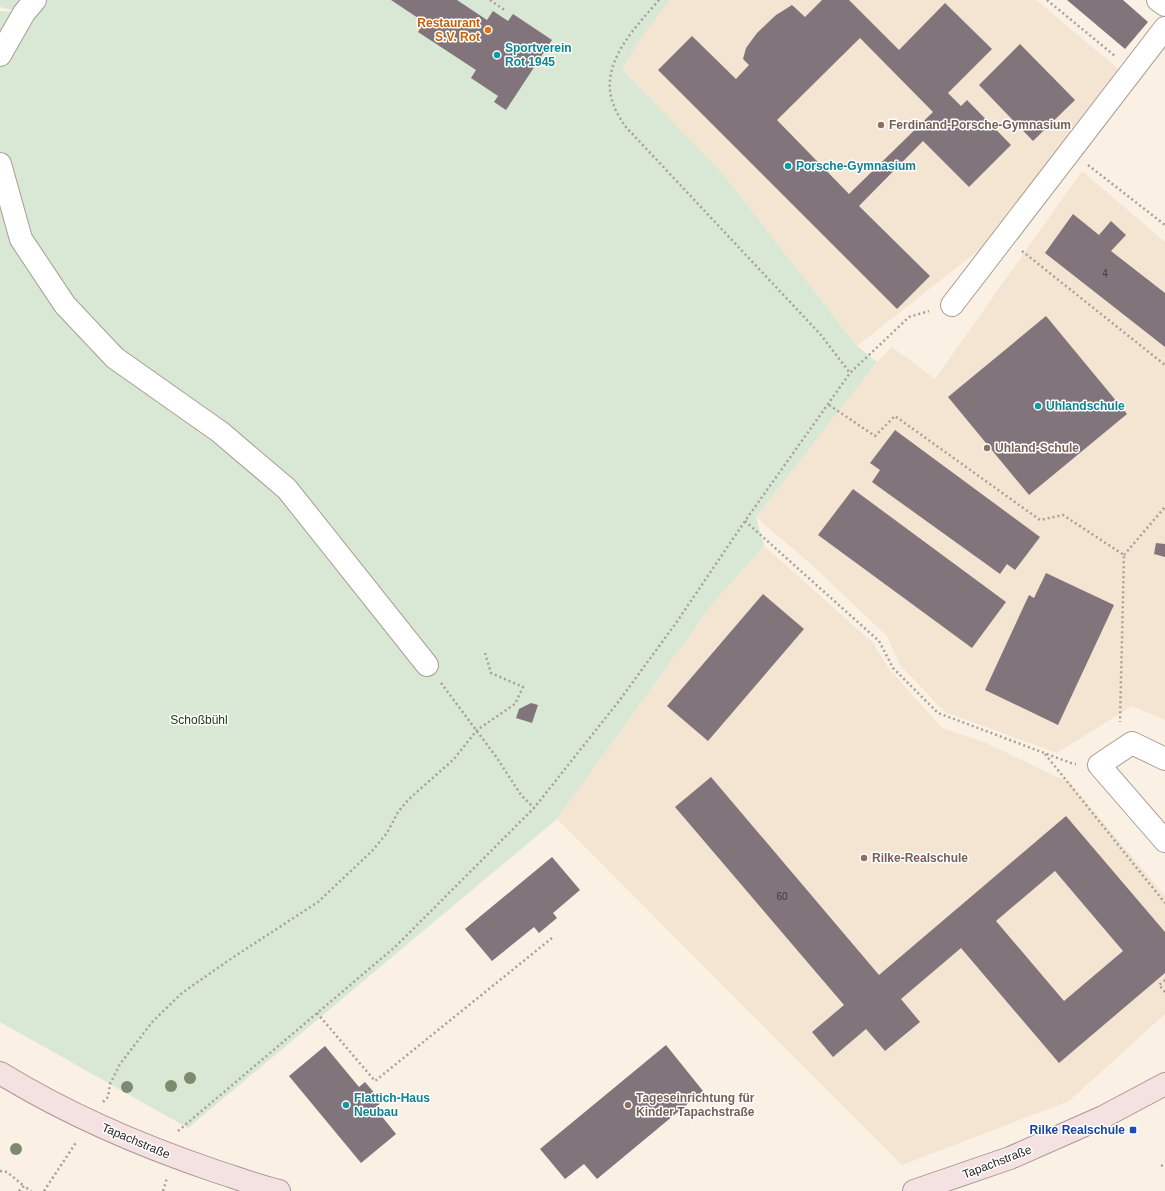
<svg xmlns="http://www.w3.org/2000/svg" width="1165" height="1191" font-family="Arial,sans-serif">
<rect width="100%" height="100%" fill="#fbf0e4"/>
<g fill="#f4e4d2">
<path d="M670 0H1036L1128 77 984 246 857 346 723 174 622 69 642 35Z"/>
<path d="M1082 171 1165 242V720L1132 706 1057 753 945 712 900 665 887 636 812 565 756 517 877 362 892 347 935 379Z"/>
<path d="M764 546 873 643 889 669 942 728 984 742 1070 783 1165 896V1014L1069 1101 902 1165 557 819 713 603Z"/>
</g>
<path fill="#d9e8d5" d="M0 0H670L643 35 622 69 723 174 857 346 877 362 756 517 764 546 713 603 557 819 188 1128 0 1022V11L20 12 0 7Z"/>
<g fill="#82747b" fill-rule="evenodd">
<path d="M391 0H457L487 20 493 11 508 21 513 14 552 40 506 110 494 102 498 96 471 78 476 70 418 32 424 22Z"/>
<path d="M822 0H849L899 50 945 3 992 49 948 93 961 106 967 100 1011 145 969 187 923 141 859 206 930 276 897 309 658 70 692 36 736 79 749 65 743 59 746 48 757 33 776 15 792 5 805 17ZM860 38 933 112 849 194 777 120Z"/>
<path d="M1067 0H1123L1148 22 1125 49Z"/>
<path d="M1020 44 1075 100 1033 141 979 85Z"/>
<path d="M1073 214 1099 235 1111 221 1126 235 1111 251 1165 293V347L1045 253Z"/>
<path d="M1046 316 1127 414 1029 495 948 397Z"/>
<path d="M895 430 1040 537 1015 570 1007 564 1000 574 872 482 880 470 870 463Z"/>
<path d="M853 489 1006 602 972 648 818 535Z"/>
<path d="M1156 543 1165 544V557L1154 554Z"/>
<path d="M1046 573 1114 605 1058 725 985 690 1029 595 1034 598Z"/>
<path d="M763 594 804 629 708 741 667 706Z"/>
<path d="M531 703 538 705 532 723 516 718 519 709Z"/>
<path d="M711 777 879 975 1066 816 1165 932V973L1059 1063 961 948 901 999 920 1022 885 1051 866 1029 833 1057 812 1032 844 1005 675 807ZM1055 871 1123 951 1064 1001 996 921Z"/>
<path d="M552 857 580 890 553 913 557 918 539 933 534 927 492 961 465 929Z"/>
<path d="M666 1045 703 1091 597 1179 584 1164 565 1179 540 1149Z"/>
<path d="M325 1046 359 1087 365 1082 382 1102 375 1108 396 1134 361 1163 289 1076Z"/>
</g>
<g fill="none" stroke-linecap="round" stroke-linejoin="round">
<g stroke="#a89e93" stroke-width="24">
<g id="minor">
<path d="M1158 0 1165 5"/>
<path d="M0 55 24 13 35 0"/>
<path d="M0 164 21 239 65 305 115 358 220 432 287 489 427 665"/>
<path d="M952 305 1165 28"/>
<path d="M1165 759 1132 743 1099 765 1165 841"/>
</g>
</g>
<g stroke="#a99494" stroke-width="24">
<g id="major">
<path d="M0 1073C67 1114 141 1146 215 1171 237 1178 258 1186 279 1191"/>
<path d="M914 1191 1010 1158 1103 1117 1165 1084"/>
</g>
</g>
<g stroke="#a8a097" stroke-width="2.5" stroke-dasharray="2 3" stroke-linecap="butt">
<path d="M490 0 506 11"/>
<path d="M659 0C635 28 597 65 614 106 616 112 621 119 624 125L821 335 850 373"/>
<path d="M1047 0 1115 56"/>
<path d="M1088 165 1165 225"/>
<path d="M1022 251 1165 365"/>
<path d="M829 405 875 436 895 416 1040 520 1063 515 1124 555 1120 722"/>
<path d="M745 521 879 641 893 668 938 713 1071 763 1076 764"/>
<path d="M1124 555 1165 507"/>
<path d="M441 683 497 758 521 795 534 808"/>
<path d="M1045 754 1165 903"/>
<path d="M1165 980 1159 985 1165 992"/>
<path d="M317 1013 375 1081 552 938"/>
<path d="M103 1102 108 1097 110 1084 120 1064 153 1021 182 993 232 958 318 902 372 851 387 833 398 812 409 799 454 759 477 730 515 704 523 687 491 673 485 653"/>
<path d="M178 1131 395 947 534 808 619 701 676 623 745 521 850 373 909 317 929 311"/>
<path d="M1161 1166 1165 1164"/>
<path d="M0 1171 7 1172 24 1186"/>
<path d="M19 1191 24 1186 31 1191"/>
<path d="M44 1191 77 1141"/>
<path d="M163 1191 167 1178"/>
</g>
<use href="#minor" stroke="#fff" stroke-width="22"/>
<use href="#major" stroke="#f4e2e3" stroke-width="22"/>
</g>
<g fill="#7e8a6d">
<circle cx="190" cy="1078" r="6"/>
<circle cx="171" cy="1086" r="6"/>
<circle cx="127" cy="1087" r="6"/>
<circle cx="16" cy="1149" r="6"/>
</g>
<circle fill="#e8710a" stroke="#fff" stroke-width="1.5" cx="488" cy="30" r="4"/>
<g fill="#0f9aa8" stroke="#fff" stroke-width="1.5">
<circle cx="497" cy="55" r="4"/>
<circle cx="788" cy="166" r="4"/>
<circle cx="1038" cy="406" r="4"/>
<circle cx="346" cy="1105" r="4"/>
</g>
<g fill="#8d6e63" stroke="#fff" stroke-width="1.5">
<circle cx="881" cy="125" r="4"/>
<circle cx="987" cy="448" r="4"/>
<circle cx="864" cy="858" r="4"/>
<circle cx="628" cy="1105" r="4"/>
</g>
<rect fill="#1a4fb4" stroke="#fff" stroke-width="1.5" x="1129" y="1126" width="8" height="8" rx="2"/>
<g text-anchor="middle" stroke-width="3" stroke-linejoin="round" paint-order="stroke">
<g font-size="10" fill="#413a39">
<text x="1105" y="277">4</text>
<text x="782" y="900">60</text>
</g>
<g font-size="12" font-weight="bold" fill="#c56008" stroke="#fff" text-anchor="end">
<text x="480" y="27">Restaurant<tspan x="480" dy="14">S.V. Rot</tspan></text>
</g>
<g font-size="12" font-weight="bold" fill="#0d838f" stroke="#fff" text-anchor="start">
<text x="505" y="52">Sportverein<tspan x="505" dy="14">Rot 1945</tspan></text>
<text x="796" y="170">Porsche-Gymnasium</text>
<text x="1046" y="410">Uhlandschule</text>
<text x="354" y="1102">Flattich-Haus<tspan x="354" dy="14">Neubau</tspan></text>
</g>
<g font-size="12" font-weight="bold" fill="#785e54" stroke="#fff" text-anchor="start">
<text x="889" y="129">Ferdinand-Porsche-Gymnasium</text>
<text x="995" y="452">Uhland-Schule</text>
<text x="872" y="862">Rilke-Realschule</text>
<text x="636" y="1102">Tageseinrichtung für<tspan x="636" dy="14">Kinder Tapachstraße</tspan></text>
</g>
<g font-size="12" fill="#17360c" stroke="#fff">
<text x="199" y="724">Schoßbühl</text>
</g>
<g font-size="12" font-weight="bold" fill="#164399" stroke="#fff" text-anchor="end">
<text x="1125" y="1134">Rilke Realschule</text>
</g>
<g font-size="12" fill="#2b2723" stroke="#fff">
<text transform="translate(136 1141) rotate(23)" y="4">Tapachstraße</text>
<text transform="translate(997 1162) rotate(-21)" y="4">Tapachstraße</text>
</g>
</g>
</svg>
